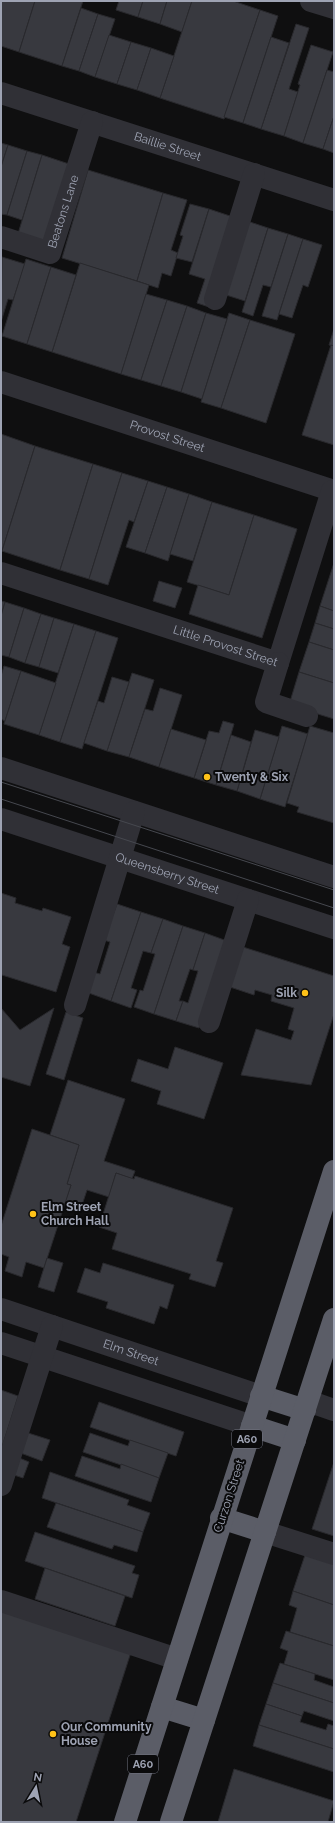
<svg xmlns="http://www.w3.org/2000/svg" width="335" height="1823" font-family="Raleway,sans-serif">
<rect width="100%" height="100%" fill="#0f0f10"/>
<g fill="#38393f" stroke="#29292d">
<path d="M1 1H35L19 52 1 46Z"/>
<path d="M35 1H83L62 66 19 52Z"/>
<path d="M119 1H143L138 17 116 10Z"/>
<path d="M143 1H167L160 24 138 17Z"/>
<path d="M167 1H192L182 32 160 24Z"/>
<path d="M192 1H233L260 10 224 119 160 98Z"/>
<path d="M81 8 98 14 79 71 62 66Z"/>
<path d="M260 10 278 16 243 123 224 117Z"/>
<path d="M98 14 115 19 95 77 79 71Z"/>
<path d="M296 24 309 28 289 89 298 92 284 136 261 129Z"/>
<path d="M109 35 131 42 117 84 95 77Z"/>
<path d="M271 37 289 43 261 129 243 123Z"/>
<path d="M131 42 151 48 137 90 117 84Z"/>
<path d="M311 45 333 52 303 143 284 136 300 85 298 84Z"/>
<path d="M151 48 174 56 160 98 137 90Z"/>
<path d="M327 70 334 72V116L323 149 303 143Z"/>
<path d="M334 116V153L323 149Z"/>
<path d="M1 143 8 145 1 167Z"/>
<path d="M8 145 27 151 7 215 1 214V167Z"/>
<path d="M27 151 42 155 22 220 7 215Z"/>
<path d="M42 155 72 165 47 246 17 237Z"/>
<path d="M88 170 163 193 137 281 62 258Z"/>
<path d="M163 193 187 200 171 250 178 253 171 276 162 273 158 288 137 281Z"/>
<path d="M190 204 209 209 192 262 176 258 183 236 180 235Z"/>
<path d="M209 209 236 218 209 307 197 303 205 279 189 274Z"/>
<path d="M247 221 268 228 245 301 223 294Z"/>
<path d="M268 228 288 234 271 287 263 285 253 316 242 312Z"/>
<path d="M288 234 303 239 277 320 262 316Z"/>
<path d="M303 239 322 245 308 287 303 285 292 318 279 314Z"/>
<path d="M2 257 25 264 13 300 8 299 1 322Z"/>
<path d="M26 259 51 267 27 344 2 336Z"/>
<path d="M80 263 149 285 121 374 52 352Z"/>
<path d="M51 267 76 275 52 352 27 344Z"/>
<path d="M146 294 167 300 141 380 121 374Z"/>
<path d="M167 300 187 306 161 386 141 380Z"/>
<path d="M187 306 206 313 181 392 161 386Z"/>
<path d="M206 313 227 319 202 399 181 392Z"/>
<path d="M229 313 250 320 221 408 201 402Z"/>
<path d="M250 320 295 334 266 423 221 408Z"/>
<path d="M334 329V346L329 345Z"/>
<path d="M331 345 334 346V445L302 435Z"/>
<path d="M1 434 35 446 2 551H1Z"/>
<path d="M35 446 93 464 60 570 2 551Z"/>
<path d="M93 464 122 473 89 579 60 570Z"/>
<path d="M122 473 148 481 134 522 129 520 108 585 89 579Z"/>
<path d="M148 481 167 487 145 553 126 547Z"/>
<path d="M167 487 189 494 168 561 145 553Z"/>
<path d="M189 494 212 502 193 561 170 554Z"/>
<path d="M212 502 254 515 229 595 187 582Z"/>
<path d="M254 515 297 529 262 638 189 614 198 585 229 595Z"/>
<path d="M334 563V611L320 606Z"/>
<path d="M159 581 182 588 175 608 153 601Z"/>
<path d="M1 601 5 602 1 616Z"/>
<path d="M5 602 24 608 9 657 1 655V616Z"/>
<path d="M320 606 334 611V629L315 623Z"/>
<path d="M24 608 41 614 25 663 9 657Z"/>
<path d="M41 614 54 618 39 667 25 663Z"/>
<path d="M54 618 74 624 58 673 39 667Z"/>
<path d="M315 623 334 629V650L309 642Z"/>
<path d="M74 624 96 631 60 742 39 735Z"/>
<path d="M96 631 118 638 82 749 60 742Z"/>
<path d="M309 642 334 650V683L299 672Z"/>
<path d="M4 666 21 671 5 721 1 719V676Z"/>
<path d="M21 671 56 683 39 735 4 724Z"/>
<path d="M299 672 334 683V719L289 705Z"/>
<path d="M132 673 154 680 129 757 107 751Z"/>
<path d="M112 677 129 682 107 751 84 743 98 701 104 703Z"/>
<path d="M160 688 182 695 159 767 129 757 145 709 153 711Z"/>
<path d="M223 721 234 724 216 785 194 778 209 731 219 733Z"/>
<path d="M282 726 308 734 285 807 260 799Z"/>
<path d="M310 726 334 733V823L297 812 299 807 287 803Z"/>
<path d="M171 729 206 740 194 778 159 767Z"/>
<path d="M255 730 279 737 260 799 237 791Z"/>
<path d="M231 735 251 742 237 791 216 785Z"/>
<path d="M1 893 16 898 15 903 42 911 43 908 71 917 62 944 70 947 56 992 2 975 1 977Z"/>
<path d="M117 904 141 912 111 1001 86 992 93 972 100 974 110 942 104 940Z"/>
<path d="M141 912 163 919 151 953 143 951 131 988 137 990 131 1008 111 1001Z"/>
<path d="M163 919 183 926 154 1014 134 1007 140 990 143 991 155 954 151 953Z"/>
<path d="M183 926 205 933 193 970 190 969 179 1001H183L176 1021 154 1014Z"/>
<path d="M205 933 227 941 199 1028 176 1021 183 1001 188 1003 198 971 193 970Z"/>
<path d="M243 947 334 976V1014L311 1085 241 1075 256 1029 291 1040 294 1031 288 1029 294 1008 271 1001 272 995 255 990 254 995 230 987Z"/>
<path d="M1 1008 20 1030 54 1008 30 1086 1 1077Z"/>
<path d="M66 1012 83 1018 64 1080 46 1074Z"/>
<path d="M175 1047 223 1063 204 1119 157 1104 161 1091 131 1081 138 1059 168 1069Z"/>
<path d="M68 1080 125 1099 104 1161 135 1171 132 1179 116 1173 109 1197 87 1190 81 1208 65 1202 71 1185 67 1184 79 1145 50 1135Z"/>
<path d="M32 1129 79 1145 67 1184 71 1185 44 1268 26 1262 22 1277 5 1271 9 1257 1 1254V1226Z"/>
<path d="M116 1173 134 1179 135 1176 233 1208 216 1261 223 1263 215 1287 189 1279 191 1274 112 1249 117 1233 99 1227Z"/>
<path d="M47 1258 63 1263 54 1292 38 1287Z"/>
<path d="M103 1263 174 1285 167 1309 160 1306 154 1324 106 1308 108 1302 77 1292 85 1268 100 1273Z"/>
<path d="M1 1390 18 1396 1 1450Z"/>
<path d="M99 1402 184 1432 176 1456 90 1427Z"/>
<path d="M25 1432 50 1440 42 1461 18 1452Z"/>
<path d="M90 1433 128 1446 130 1440 168 1453 159 1478 83 1452Z"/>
<path d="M82 1456 120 1469 121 1464 159 1478 151 1502 75 1476Z"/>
<path d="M17 1457 29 1462 23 1478 11 1474Z"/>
<path d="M334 1462V1536L312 1529Z"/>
<path d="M50 1472 129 1500 127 1505 150 1513 143 1532 42 1498Z"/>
<path d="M56 1503 143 1532 137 1552 114 1545 112 1549 47 1527Z"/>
<path d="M35 1532 135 1566 132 1573 139 1575 132 1598 25 1561Z"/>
<path d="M305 1555 334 1564V1605L293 1591Z"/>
<path d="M45 1568 125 1596 115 1626 35 1599Z"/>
<path d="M293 1591 334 1605V1646L290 1632 297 1608 289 1605Z"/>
<path d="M1 1604 133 1646 76 1822H1Z"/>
<path d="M286 1631 334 1646V1680L284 1664 288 1651 280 1648Z"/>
<path d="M280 1663 315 1674 314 1680 334 1687V1703L273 1683Z"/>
<path d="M273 1683 334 1703V1721L304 1711 302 1716 266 1704Z"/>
<path d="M266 1704 302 1716 300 1722 326 1730 328 1724 334 1726V1749L259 1725Z"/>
<path d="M259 1725 334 1749V1772L253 1746Z"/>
<path d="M234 1769 334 1801 328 1822H218Z"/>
</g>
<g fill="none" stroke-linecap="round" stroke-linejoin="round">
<g stroke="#303036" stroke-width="22">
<path d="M311 1 334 8"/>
<path id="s1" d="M1 93 334 200"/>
<path id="s2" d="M1 237 50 253 92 122"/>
<path d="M215 299 254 174"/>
<path id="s3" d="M1 382 334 491"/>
<path id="s4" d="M1 573 278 663 332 491"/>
<path d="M278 663 266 702 307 716"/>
<path d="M1 768 334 877"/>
<path id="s5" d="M1 819 334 928"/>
<path d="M75 1005 134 812"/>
<path d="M209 1022 248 900"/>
<path id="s6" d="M1 1309 261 1396"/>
<path d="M1 1343 252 1426"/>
<path d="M308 1401 334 1410"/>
<path d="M1 1485 52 1326"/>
<path d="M265 1532 334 1554"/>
<path d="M1 1601 177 1659"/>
</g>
<g stroke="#5b5d67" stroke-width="22">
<path d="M261 1396 305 1410"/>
<path d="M252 1426 295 1440"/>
<path d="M221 1518 265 1532"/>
<path d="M162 1707 204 1720"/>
<path d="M125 1822 334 1171"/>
<path d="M171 1822 334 1319"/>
</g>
<g stroke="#46484f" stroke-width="1">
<path d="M1 782 334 890"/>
<path d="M1 799 334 908"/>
</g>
</g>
<g fill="#ffc218" stroke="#0a0a0b" stroke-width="1.5">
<circle cx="207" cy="777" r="4"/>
<circle cx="305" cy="993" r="4"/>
<circle cx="33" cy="1214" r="4"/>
<circle cx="53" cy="1734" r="4"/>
</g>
<g text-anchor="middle" stroke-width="4" stroke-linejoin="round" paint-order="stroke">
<g fill="#0a0a0b" stroke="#727581" stroke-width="1">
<rect x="232" y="1430" width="30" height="18" rx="3"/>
<rect x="128" y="1755" width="30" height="18" rx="3"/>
</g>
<g font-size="11" font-weight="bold" fill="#9ea3b3">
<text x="247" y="1443">A60</text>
<text x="143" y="1768">A60</text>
</g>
<g font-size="12" fill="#9ea3b3" stroke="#0a0a0b">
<text dy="4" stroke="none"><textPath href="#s1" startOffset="175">Baillie Street</textPath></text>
<text dy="4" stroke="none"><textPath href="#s2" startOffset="95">Beatons Lane</textPath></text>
<text dy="4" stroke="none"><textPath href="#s3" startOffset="175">Provost Street</textPath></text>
<text dy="4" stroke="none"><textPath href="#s4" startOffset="236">Little Provost Street</textPath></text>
<text dy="4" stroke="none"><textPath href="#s5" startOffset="175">Queensberry Street</textPath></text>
<text dy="4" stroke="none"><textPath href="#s6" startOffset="137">Elm Street</textPath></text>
<text transform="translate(229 1496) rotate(-72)" y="4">Curzon Street</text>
</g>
<g font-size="12" font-weight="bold" fill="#9ea3b3" stroke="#0a0a0b" text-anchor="start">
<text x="215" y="781">Twenty &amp; Six</text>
<text x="297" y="997" text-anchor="end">Silk</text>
<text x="41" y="1211">Elm Street<tspan x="41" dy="14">Church Hall</tspan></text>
<text x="61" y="1731">Our Community<tspan x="61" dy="14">House</tspan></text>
</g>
</g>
<rect width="335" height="1823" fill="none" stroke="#9ea3b3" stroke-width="4"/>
<g transform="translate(36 1787) rotate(10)" stroke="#0a0a0b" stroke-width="3" paint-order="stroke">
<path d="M0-3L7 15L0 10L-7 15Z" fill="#9ea3b3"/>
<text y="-6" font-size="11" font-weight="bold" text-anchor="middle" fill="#9ea3b3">N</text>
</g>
</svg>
